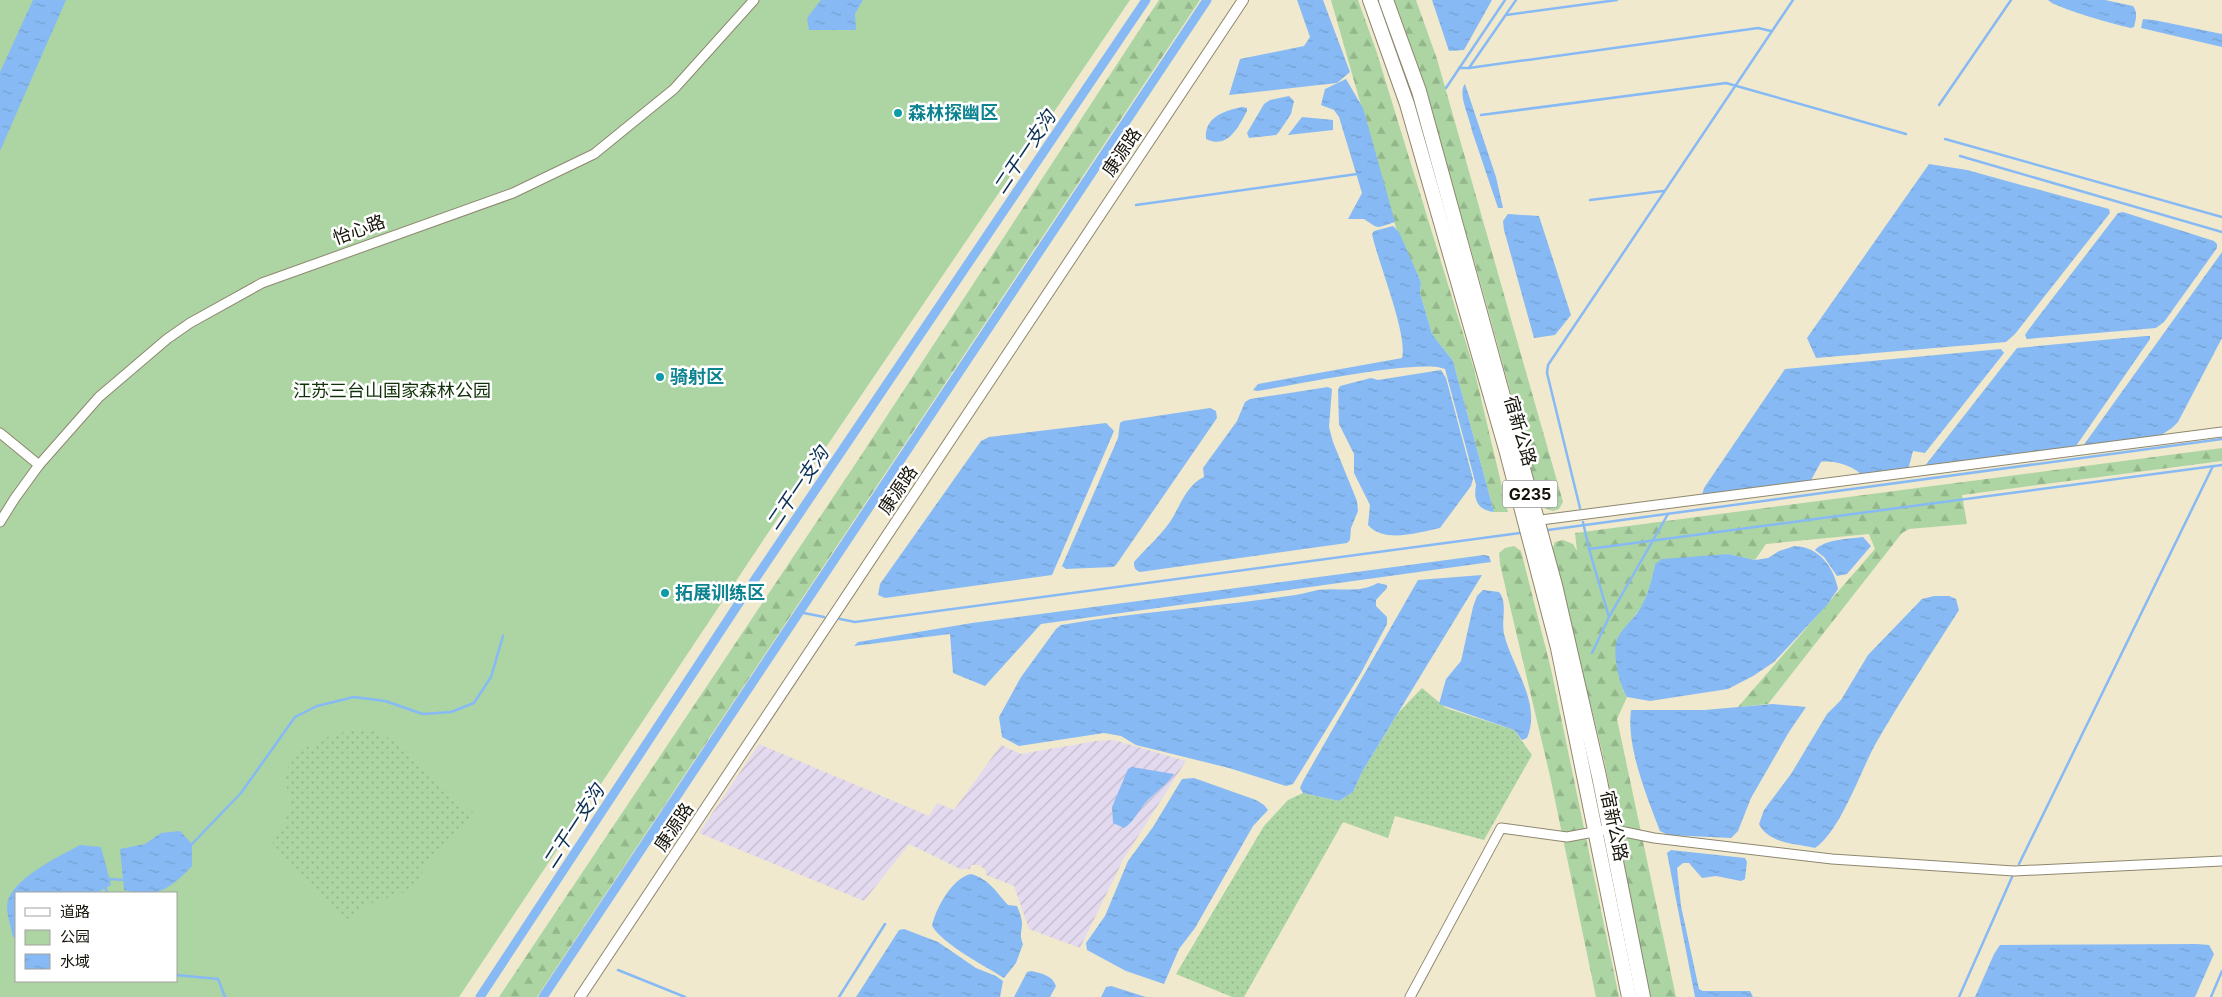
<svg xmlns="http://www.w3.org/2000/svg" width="2222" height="997" font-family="Inter,'Noto Sans SC',sans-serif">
<defs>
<pattern id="industrial-furrows" width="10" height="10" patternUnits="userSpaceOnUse" patternTransform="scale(1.25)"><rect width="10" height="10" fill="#e4daef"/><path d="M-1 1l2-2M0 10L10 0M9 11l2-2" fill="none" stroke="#c3bacc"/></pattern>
<pattern id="forest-firs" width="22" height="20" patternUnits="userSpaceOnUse" patternTransform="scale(1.25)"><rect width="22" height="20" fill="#acd5a3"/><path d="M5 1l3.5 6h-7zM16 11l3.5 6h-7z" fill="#93b68b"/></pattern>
<pattern id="garden-dots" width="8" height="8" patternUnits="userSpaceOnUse" patternTransform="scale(1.25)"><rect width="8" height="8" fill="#acd5a3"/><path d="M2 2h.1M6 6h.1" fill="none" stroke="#93b68b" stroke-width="1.8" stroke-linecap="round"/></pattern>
<pattern id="water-ripples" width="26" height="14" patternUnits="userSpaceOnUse" patternTransform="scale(1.25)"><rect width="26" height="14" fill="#87baf4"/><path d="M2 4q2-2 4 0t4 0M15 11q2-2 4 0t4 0" fill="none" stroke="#749fd0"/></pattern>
</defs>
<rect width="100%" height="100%" fill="#f0e9ce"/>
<path fill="url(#industrial-furrows)" d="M1114 740 1186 761 1123 860 1080 948 1029 929 1014 886 986 875V871L980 865H971L970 869H960L909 844 864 901 699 833 759 744 929 816 937 803 954 810 1001 745 1021 754 1096 741Z"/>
<g fill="url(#forest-firs)">
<path d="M1159 0H1200L537 997H499L862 454Z"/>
<path d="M1331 0H1358L1376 50 1474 369 1508 512H1494L1453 361 1432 334 1420 293 1421 282 1396 228Z"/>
<path d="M1392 0H1416L1437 59 1563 502 1559 509 1553 511 1541 507C1496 337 1451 166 1392 0Z"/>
<path d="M2222 448V461L1962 495 1967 524 1909 529 1902 533 1768 704 1738 707 1875 549 1869 534 1766 544 1755 560 1728 554 1655 564 1650 586 1642 606 1622 632 1623 690 1627 697 1617 719 1676 997H1650L1604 759 1552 550 1555 542 1563 540 1573 544 1577 551 1575 533Z"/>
<path d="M1514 546 1521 551 1551 669 1619 997H1596L1550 776 1500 564 1499 553 1505 548Z"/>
</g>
<path fill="#acd5a3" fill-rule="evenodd" d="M0 0H1130L786 506 459 997H0ZM16 893H176V981H16Z"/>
<g fill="url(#garden-dots)">
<path d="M1422 688 1446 708 1514 730 1532 755 1484 840 1395 816 1388 838 1343 822 1244 997H1232L1176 974 1264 826 1288 800 1303 793 1339 801 1353 792 1362 772 1398 713Z"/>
<path d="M353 730 378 732 401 745 450 798 473 812 457 836 449 841 430 858 413 889 369 904 344 921 271 846C284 823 299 804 282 779 297 746 319 738 353 730Z"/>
</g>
<g fill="url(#water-ripples)">
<path d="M33 0H66L0 151V72Z"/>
<path d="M821 0H863L855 14 856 30H809L807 18Z"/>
<path d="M1297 0H1323L1350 72 1337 83 1229 95 1240 59 1304 46 1310 37Z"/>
<path d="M1432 0H1492L1464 50 1449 51Z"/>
<path d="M2048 0H2105L2133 6C2138 13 2136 19 2134 27L2131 28C2117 25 2055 8 2048 0Z"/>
<path d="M2143 19 2154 20 2222 34V47L2141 28Z"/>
<path d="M1346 79 1363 108 1395 222C1376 228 1380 230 1364 219H1348L1362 193 1339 117 1334 110 1321 105 1325 89Z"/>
<path d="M1465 84 1496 177 1503 208H1498L1472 131C1470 118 1457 93 1465 84Z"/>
<path d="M1289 96 1294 101 1291 114 1279 132 1276 135 1249 138 1247 133 1264 104 1270 100Z"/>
<path d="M1242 107 1247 108V111C1239 126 1228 150 1206 139 1204 117 1224 111 1242 107Z"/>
<path d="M1302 117 1333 120V130L1288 135Z"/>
<path d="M1929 164 1967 170 2109 209 2110 213 2015 334 2006 342 1816 358 1807 338Z"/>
<path d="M2123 212 2214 241 2217 244V248L2164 322 2156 328 2027 339 2025 335 2029 329 2118 213Z"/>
<path d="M1508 214 1539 216 1571 315 1555 335 1534 338 1504 230 1503 221Z"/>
<path d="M1393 226 1399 232 1421 282 1420 293 1432 334 1453 361 1494 512C1478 510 1473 500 1476 485L1445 369C1421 358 1290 386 1257 391L1253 390 1258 384 1402 358C1408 334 1378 263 1372 234L1374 231Z"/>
<path d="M2222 252V338L2178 422 2172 428 2158 437 2083 446Z"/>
<path d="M2146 336H2150V339L2076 446 2073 448 1924 467 2017 348Z"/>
<path d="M2001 349 2004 353 1925 453 1913 451 1908 470 1862 476C1855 466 1833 460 1821 462L1810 482 1702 495 1704 488 1785 369Z"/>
<path d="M1441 370 1446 378 1473 479 1471 486 1440 528C1419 532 1385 544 1368 525L1370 505 1354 473V454L1339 424 1338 390 1340 386 1371 378 1378 380Z"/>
<path d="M1328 387 1332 389 1329 427 1333 442 1357 501 1358 511 1351 528 1350 540 1347 543 1140 572C1135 570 1134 568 1134 562 1146 548 1164 533 1173 517 1181 503 1188 484 1204 477L1203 468 1237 421 1245 402 1250 399Z"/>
<path d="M1210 408 1216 411 1217 418 1116 565 1113 567 1066 569 1062 566 1118 438 1120 423 1123 421Z"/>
<path d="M1106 423 1114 431 1052 575 885 598 878 595 880 584 981 441 989 437Z"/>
<path d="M1863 537 1871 546 1847 574 1837 576 1824 557 1815 550C1825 539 1849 539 1863 537Z"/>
<path d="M1795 546C1819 547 1834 567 1838 589L1827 605 1774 662 1753 676 1728 689 1650 701 1627 697C1619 684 1611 651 1618 637 1625 625 1636 617 1642 605 1649 592 1652 578 1655 564L1662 559 1728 554 1755 560 1768 558 1779 551Z"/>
<path d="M1484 555 1489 556 1491 562 1041 624 985 686 953 673 950 634 854 646 858 642 972 623Z"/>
<path d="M1482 575 1362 772 1353 792 1339 801 1303 793 1300 788 1303 781 1418 580Z"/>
<path d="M1378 583 1387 585V588L1376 600V606L1387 617V624L1361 673 1293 784 1286 786 1229 768 1136 745 1121 736 1104 733 1019 746 1002 737 999 717 1021 677 1056 629 1061 625C1137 612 1213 607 1288 596 1298 595 1308 592 1318 590 1339 587 1359 594 1378 583Z"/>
<path d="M1483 590 1499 592C1508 603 1501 620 1504 634 1512 667 1542 703 1527 738L1522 740 1514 730 1439 704 1446 679 1461 661 1473 607 1477 596Z"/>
<path d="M1934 596H1949L1956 599 1959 610C1931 654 1902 698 1876 743 1861 770 1840 832 1815 848 1795 843 1769 844 1759 824L1764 810 1791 774 1827 714 1841 700 1868 655 1922 599Z"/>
<path d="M1773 704 1806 707 1789 732 1751 798 1738 831 1731 838 1668 835 1660 831C1647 797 1626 746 1631 710H1704Z"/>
<path d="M1132 767 1174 774C1166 785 1157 791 1148 800 1139 809 1135 821 1124 828L1113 823 1112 807 1128 769Z"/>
<path d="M1194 778 1256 800 1264 805 1268 810 1253 826 1195 928 1179 949 1164 984 1126 971 1087 950 1086 943 1105 916 1128 861 1153 827 1182 779Z"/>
<path d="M180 831 192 844V866C170 889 157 899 124 890L120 849 145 844 161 833Z"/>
<path d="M80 845 101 847 111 885 97 893H16V938L13 937C11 927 7 915 7 906 8 880 60 856 80 845Z"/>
<path d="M1671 850 1745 858 1747 862 1745 879 1741 881 1716 876 1702 878 1689 863H1683L1677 868 1681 906 1699 989 1703 991H1750L1753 997H1695L1667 853Z"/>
<path d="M971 874C989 879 996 892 1008 905L1017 906C1019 911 1022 918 1022 923 1022 932 1019 935 1023 944L1016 963 1004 978C985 966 944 945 932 926 936 908 952 878 971 874Z"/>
<path d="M904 929 938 942 976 968 996 976 1003 981 1000 997H856L899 930Z"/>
<path d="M2197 944 2209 945 2214 954 2195 997H1975L1994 954 2000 945Z"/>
<path d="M1031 971C1041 973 1052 975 1056 986L1050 997H1014L1027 972Z"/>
<path d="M1111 986 1146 997H1101L1106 987Z"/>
</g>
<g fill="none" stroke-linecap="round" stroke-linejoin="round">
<g stroke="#87baf4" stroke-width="2.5">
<path d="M1506 15 1617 0"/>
<path d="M1459 68H1469L1516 0"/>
<path d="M1469 68 1758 28 1771 31"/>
<path d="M1446 88 1505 0"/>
<path d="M1939 105 2011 0"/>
<path d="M1481 115 1726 83 1906 134"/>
<path d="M1945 139 2222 217"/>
<path d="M1960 156 2222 232"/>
<path d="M1590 200 1663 191"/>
<path d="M1136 205 1357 174"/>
<path d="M1580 508 1547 373 1548 365 1793 0"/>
<path d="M1583 522 1589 549 1609 617"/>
<path d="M1548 530 2222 439"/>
<path d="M1589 549 2222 465"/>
<path d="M799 612 824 617"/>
<path d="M840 619 855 622 1520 533"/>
<path d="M1592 653 1609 617 1668 514"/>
<path d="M191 845 241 793 295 717 317 706 354 697 385 701 423 714 451 712 474 703 491 677 503 636"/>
<path d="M2019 864 2213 466"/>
<path d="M109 881 110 879 124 880"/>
<path d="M106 886 105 888 108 893"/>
<path d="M618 970 685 997"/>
<path d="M176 975 218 979 225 997"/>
<path d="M839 997 885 924"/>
<path d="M1959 997 2012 877"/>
<path d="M2211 997 2222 971"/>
</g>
<g stroke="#87baf4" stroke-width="9">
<path d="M480 997 737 606 1146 0"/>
<path d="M543 997 1207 0"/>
</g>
<g stroke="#8e876f" stroke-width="11">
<g id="minor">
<path d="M0 433 39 465"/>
<path d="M1533 521 2222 432"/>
<path d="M0 522 15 498 39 465 99 397 167 339 190 323 262 283 513 193 594 154 674 89 754 0"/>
<path d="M1410 997 1501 828 1567 837 1610 829 1654 838 1832 859 2014 871 2222 861"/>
</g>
</g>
<g stroke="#8e876f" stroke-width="12">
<path id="tertiary" d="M580 997 1243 0"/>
</g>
<g stroke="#8e876f" stroke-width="16">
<g id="trunk">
<path d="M1370 0 1407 104 1506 449 1558 648 1629 997"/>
<path d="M1386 0 1419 91 1555 585 1599 776 1643 997"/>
</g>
</g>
<use href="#minor" stroke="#fff" stroke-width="9"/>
<use href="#tertiary" stroke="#fff" stroke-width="10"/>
<use href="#trunk" stroke="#fff" stroke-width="14"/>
</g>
<g fill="#0f9aa8" stroke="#fff" stroke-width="2">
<circle cx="898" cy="113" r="5"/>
<circle cx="660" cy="377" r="5"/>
<circle cx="665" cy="593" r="5"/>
</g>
<g text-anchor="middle" stroke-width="5" stroke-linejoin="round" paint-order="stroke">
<rect fill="#fff" stroke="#5c5a54" stroke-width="1" x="1502.5" y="480.5" width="55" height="27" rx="4"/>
<g font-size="16" font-weight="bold" fill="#16140a">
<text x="1530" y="500">G235</text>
</g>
<g font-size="18" font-weight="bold" fill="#0d838f" stroke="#fff" text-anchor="start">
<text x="908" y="119">森林探幽区</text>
<text x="670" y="383">骑射区</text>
<text x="675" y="599">拓展训练区</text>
</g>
<g font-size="18" fill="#16140a" stroke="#fff">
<text transform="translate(1122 152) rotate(-56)" y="6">康源路</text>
<text transform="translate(359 230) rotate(-20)" y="6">怡心路</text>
<text transform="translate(1520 431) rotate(74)" y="6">宿新公路</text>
<text transform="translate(898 490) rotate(-56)" y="6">康源路</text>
<text transform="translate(1614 826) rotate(78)" y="6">宿新公路</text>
<text transform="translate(674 827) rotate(-56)" y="6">康源路</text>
</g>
<g font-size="18" fill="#103208" stroke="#fff">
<text x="392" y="397">江苏三台山国家森林公园</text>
</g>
<g font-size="19" font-style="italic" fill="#0b3054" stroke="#fff">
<text transform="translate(1024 152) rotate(-56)" y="7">二干一支沟</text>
<text transform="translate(797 488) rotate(-56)" y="7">二干一支沟</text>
<text transform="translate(573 826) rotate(-57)" y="7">二干一支沟</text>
</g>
</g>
<rect x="15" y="892" width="162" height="90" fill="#ffffff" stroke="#a2a19d"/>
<rect x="25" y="908" width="25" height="8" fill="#ffffff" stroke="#a2a19d"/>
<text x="60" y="917" font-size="15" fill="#16140a">道路</text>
<rect x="25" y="930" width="25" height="15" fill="#acd5a3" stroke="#a2a19d"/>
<text x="60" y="942" font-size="15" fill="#16140a">公园</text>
<rect x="25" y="954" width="25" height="15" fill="url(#water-ripples)" stroke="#a2a19d"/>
<text x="60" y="967" font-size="15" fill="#16140a">水域</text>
</svg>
